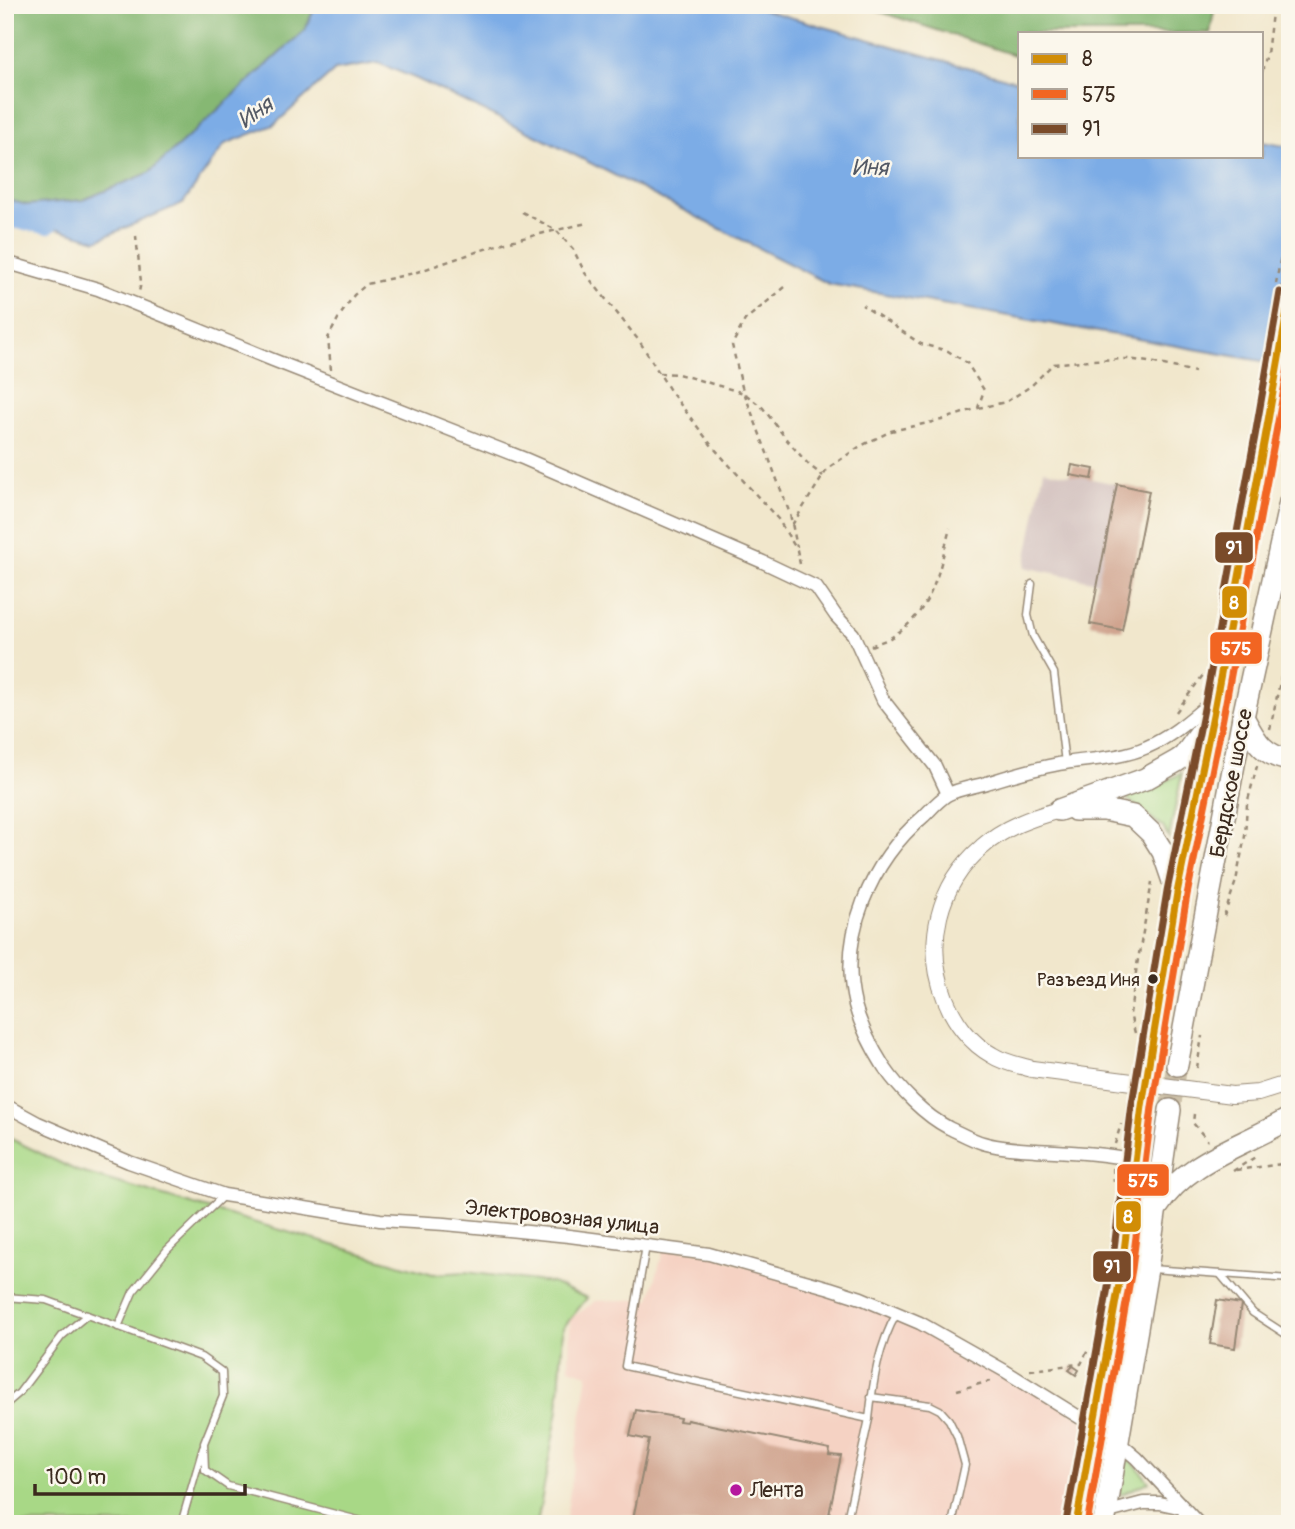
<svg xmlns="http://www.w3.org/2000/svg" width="1295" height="1529" font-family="Pangolin,sans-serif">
<rect width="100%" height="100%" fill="#fbf7ec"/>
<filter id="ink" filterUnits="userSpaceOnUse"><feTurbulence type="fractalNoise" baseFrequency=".0143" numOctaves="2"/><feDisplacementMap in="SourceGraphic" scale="14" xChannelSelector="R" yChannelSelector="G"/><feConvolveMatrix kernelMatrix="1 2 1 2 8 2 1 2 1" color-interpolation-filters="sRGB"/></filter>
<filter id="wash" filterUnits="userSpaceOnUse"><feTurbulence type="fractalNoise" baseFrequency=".00686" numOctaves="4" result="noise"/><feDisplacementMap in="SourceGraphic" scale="28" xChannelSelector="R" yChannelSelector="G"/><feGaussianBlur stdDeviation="1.57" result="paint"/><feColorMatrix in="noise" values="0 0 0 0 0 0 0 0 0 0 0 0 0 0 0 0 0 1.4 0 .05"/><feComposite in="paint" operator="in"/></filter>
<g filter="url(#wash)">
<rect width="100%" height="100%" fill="#f1e7cc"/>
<path fill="#f5d2c3" d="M664 1248 709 1254 920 1323 1088 1422 1072 1524H565L588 1374 569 1368 570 1319 596 1301 650 1299Z"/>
<path fill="#d1bfbd" d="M1072 465 1094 469 1092 479 1149 491 1122 630 1090 624 1097 582 1025 567 1044 470 1069 475Z"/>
<g fill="#a8d886" stroke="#728152" stroke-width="2">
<path d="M1182 773 1169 838 1163 827 1122 795 1164 782Z"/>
<path d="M5 1136 77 1171 433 1274 466 1272 552 1283 587 1298 563 1328 558 1410 537 1524H5Z"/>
<path d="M1125 1455 1130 1458 1149 1482 1121 1495 1119 1491Z"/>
</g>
<g fill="#86b873" stroke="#607148" stroke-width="2">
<path d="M5 5H316L305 30 149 173 83 200 27 205 5 199Z"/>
<path d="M859 5H1215L1210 33H1020V57Z"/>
</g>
<path fill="#7cace6" stroke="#5c6b82" stroke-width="2" d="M316 5H747L1020 82V156H1262V142L1290 147V366L829 284 541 138 417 79 378 63 335 70 274 125 225 144 183 203 97 240 5 214V199L27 205 83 200 149 173 305 30Z"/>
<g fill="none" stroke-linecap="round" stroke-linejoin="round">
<path stroke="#7cace6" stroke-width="24" d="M5 215 47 222"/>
</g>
<g id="blocks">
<g fill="#d0a48f">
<path d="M1072 465 1094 469 1092 479 1070 475Z"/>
<path d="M1117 484 1149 491 1122 630 1090 624Z"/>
<path d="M1217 1300 1241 1304 1235 1348 1210 1344Z"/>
<path d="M1073 1366 1079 1370 1076 1375 1069 1370Z"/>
<path d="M636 1410 680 1418 679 1421 686 1422 687 1420 830 1449 829 1455 841 1456 827 1524H632L649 1440 630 1436Z"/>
</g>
</g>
</g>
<g filter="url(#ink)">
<use href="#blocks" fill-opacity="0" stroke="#968875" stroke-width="2"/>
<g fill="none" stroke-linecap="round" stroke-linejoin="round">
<g stroke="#cdc1a9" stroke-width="21" stroke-dasharray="21 10" stroke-linecap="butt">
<path d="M1142 1106 1149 1061"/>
<path d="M1170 1110 1177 1065"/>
</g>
<g stroke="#968875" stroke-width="9">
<g id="lane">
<path d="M1032 584 1028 615 1033 636 1054 673 1065 763"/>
<path d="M646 1246 625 1366 869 1419C873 1382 878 1346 897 1313"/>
<path d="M1124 1267 1290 1279"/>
<path d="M1220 1274 1253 1313 1290 1337"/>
<path d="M5 1297 46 1300 201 1357 222 1372 223 1396 204 1443 205 1470 228 1486 362 1521"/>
<path d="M118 1327 133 1292 167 1250 223 1196"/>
<path d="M871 1397 930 1405 940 1410 949 1420 957 1436 965 1465 952 1524"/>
<path d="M5 1405 19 1393 62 1336 87 1315"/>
<path d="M181 1524 203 1448"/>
<path d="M846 1524 869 1419"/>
<path d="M1179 1524 1183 1509"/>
</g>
</g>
<g stroke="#968875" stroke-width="15">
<g id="street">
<path d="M5 262 98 289 273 360 525 459 763 562 816 587 836 616 853 634 883 700 935 766 948 794"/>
<path d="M5 1105 38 1123 129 1162 224 1195 380 1220 445 1224 569 1236 709 1254 830 1288 861 1298 920 1323 1005 1371 1095 1427"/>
<path d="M1135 1160C1102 1153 1069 1152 1036 1150 1019 1149 999 1148 983 1143 972 1140 960 1133 949 1128 924 1115 900 1090 884 1067 872 1048 861 1027 855 1005 838 935 871 861 924 816 931 809 939 800 947 795 957 789 972 787 983 784 1010 776 1037 767 1065 763 1091 759 1123 758 1147 747 1173 736 1194 716 1216 698"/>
<path d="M1117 1441 1137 1458 1199 1524"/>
<path d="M1105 1513 1143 1503H1160L1183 1508"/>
</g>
</g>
<g stroke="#968875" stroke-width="18">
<g id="secondary">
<path d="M1032 1069C1019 1065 1004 1063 992 1055 970 1043 954 1021 945 998 924 944 938 885 982 847 1004 827 1031 818 1059 810"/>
<path d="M1232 1095 1258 1093 1290 1083"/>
</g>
</g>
<g stroke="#968875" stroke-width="24">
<g id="highway">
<path d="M1243 717C1255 739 1262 756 1290 760"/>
<path d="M1059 810 1145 779 1177 761 1184 756 1208 723"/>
<path d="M1075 810H1104L1133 816 1151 833 1163 852 1176 890"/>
<path d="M1149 1061 1177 893 1213 716 1265 438 1290 294"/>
<path d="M1177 1065 1243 717 1290 502"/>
<path d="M1158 1206C1188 1159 1244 1146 1290 1118"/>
<path d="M1076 1524 1122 1267 1142 1106"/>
<path d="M1104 1524 1147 1269 1170 1110"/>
</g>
</g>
<g stroke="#968875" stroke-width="2.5" stroke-dasharray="5 5" stroke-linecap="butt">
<path d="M1262 72 1267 54 1273 5"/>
<path d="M522 212 556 230 573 249 585 273 640 342 671 392 712 446 778 519 797 550 800 564"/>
<path d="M136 236 141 282 139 292"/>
<path d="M1276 284 1290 203"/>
<path d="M785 287 745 320 732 345 742 387 790 514 797 547"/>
<path d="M331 370 328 338 339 317 354 295 367 284 414 273 506 242 587 223"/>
<path d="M659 373 678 374 744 393 763 408 787 440 809 465 823 476"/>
<path d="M978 408 1006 402 1031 386 1053 364 1089 360 1128 359 1155 363 1195 372"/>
<path d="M792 525 828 468 859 447 891 431 942 420 978 408 984 390 967 363 948 351 921 344 862 305"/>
<path d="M871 646C879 642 889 640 896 634 934 608 939 570 950 528"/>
<path d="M1176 712 1203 675"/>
<path d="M1270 729 1290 635"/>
<path d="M1224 916 1236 881 1245 836 1247 804 1257 766"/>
<path d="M1135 1033 1130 1014 1137 965 1152 882"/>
<path d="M1197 1068 1202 1036"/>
<path d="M1194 1114 1193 1123 1208 1141"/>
<path d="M1115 1144 1121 1124"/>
<path d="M1113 1168 1114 1182"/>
<path d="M1236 1170 1290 1163"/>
<path d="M1233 1171 1257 1156"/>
<path d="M1030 1370C1048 1369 1063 1365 1081 1364L1088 1350"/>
<path d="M957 1390 994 1380"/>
</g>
<use href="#lane" stroke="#fff" stroke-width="6"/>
<use href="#street" stroke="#fff" stroke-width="12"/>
<use href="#secondary" stroke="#fff" stroke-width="16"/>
<use href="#highway" stroke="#fff" stroke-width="21"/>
<g stroke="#968875" stroke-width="18" stroke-linecap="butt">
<path id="secondary-bridge" d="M1032 1069 1232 1095"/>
</g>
<use href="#secondary-bridge" stroke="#fff" stroke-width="16"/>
<g stroke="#fbf7ec" stroke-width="12">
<path id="bus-1" d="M1076 1524 1122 1267 1142 1106 1177 893 1213 716 1265 438 1290 295"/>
</g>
<g stroke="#fbf7ec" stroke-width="12">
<path id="bus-2" d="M1087 1524 1132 1269 1152 1107 1187 895 1223 718 1290 357"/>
</g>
<g stroke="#fbf7ec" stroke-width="12">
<path id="bus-3" d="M1066 1522 1112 1265 1132 1104 1167 891 1203 714 1255 436 1280 292"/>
</g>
<use href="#bus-1" stroke="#d18d06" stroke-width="7"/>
<use href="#bus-2" stroke="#f26522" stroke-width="7"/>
<use href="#bus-3" stroke="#7a4b2a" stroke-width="7"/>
</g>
</g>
<circle fill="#3b2a1e" stroke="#fbf7ec" stroke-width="2.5" cx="1153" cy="979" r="6"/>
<circle fill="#b5179e" stroke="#fbf7ec" stroke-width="2.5" cx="736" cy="1490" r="7"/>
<g text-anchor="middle" stroke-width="5" stroke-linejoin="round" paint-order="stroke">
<g font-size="19" fill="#3b2a1e" stroke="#fbf7ec" text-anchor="end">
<text x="1140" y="986">Разъезд Иня</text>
</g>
<g font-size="21" fill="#3b2a1e" stroke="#fbf7ec">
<text transform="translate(1231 783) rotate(-79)" y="7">Бердское шоссе</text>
<text transform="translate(562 1217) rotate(6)" y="7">Электровозная улица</text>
</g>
<g font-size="21" fill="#3b2a1e" stroke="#fbf7ec" text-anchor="start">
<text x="750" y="1497">Лента</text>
</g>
<g font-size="23" font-style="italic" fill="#525864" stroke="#fbf7ec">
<text transform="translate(255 112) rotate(-35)" y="8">Иня</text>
<text x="870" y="175">Иня</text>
</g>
</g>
<g stroke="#fbf7ec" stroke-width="2.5">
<rect x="1214" y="531" width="40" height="33" rx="7" fill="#7a4b2a"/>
<rect x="1221" y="585" width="27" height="34" rx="7" fill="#d18d06"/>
<rect x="1209" y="631" width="54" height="34" rx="7" fill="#f26522"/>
<rect x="1116" y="1163" width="54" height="34" rx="7" fill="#f26522"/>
<rect x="1115" y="1200" width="27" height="33" rx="7" fill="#d18d06"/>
<rect x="1092" y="1250" width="40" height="33" rx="7" fill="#7a4b2a"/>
</g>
<g font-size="19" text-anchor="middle" font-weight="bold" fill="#fff">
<text x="1234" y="554">91</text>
<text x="1234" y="609">8</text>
<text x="1236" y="655">575</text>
<text x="1143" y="1187">575</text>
<text x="1128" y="1223">8</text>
<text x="1112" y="1273">91</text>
</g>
<rect width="1295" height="1529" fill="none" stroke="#fbf7ec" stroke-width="28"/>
<rect x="1018" y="32" width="245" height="126" fill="#fbf7ec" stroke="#aea59a" stroke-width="2"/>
<rect x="1032" y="54" width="35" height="10" fill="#d18d06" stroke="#aea59a" stroke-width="2"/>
<text x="1082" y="66" font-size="21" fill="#3b2a1e">8</text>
<rect x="1032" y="89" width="35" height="10" fill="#f26522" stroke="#aea59a" stroke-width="2"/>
<text x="1082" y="102" font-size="21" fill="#3b2a1e">575</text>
<rect x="1032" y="124" width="35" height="10" fill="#7a4b2a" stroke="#aea59a" stroke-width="2"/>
<text x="1082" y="136" font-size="21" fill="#3b2a1e">91</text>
<path d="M35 1484v10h210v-10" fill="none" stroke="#3b2a1e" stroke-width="3.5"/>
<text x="46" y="1484" font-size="21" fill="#3b2a1e" stroke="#fbf7ec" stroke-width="5" paint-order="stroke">100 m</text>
</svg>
